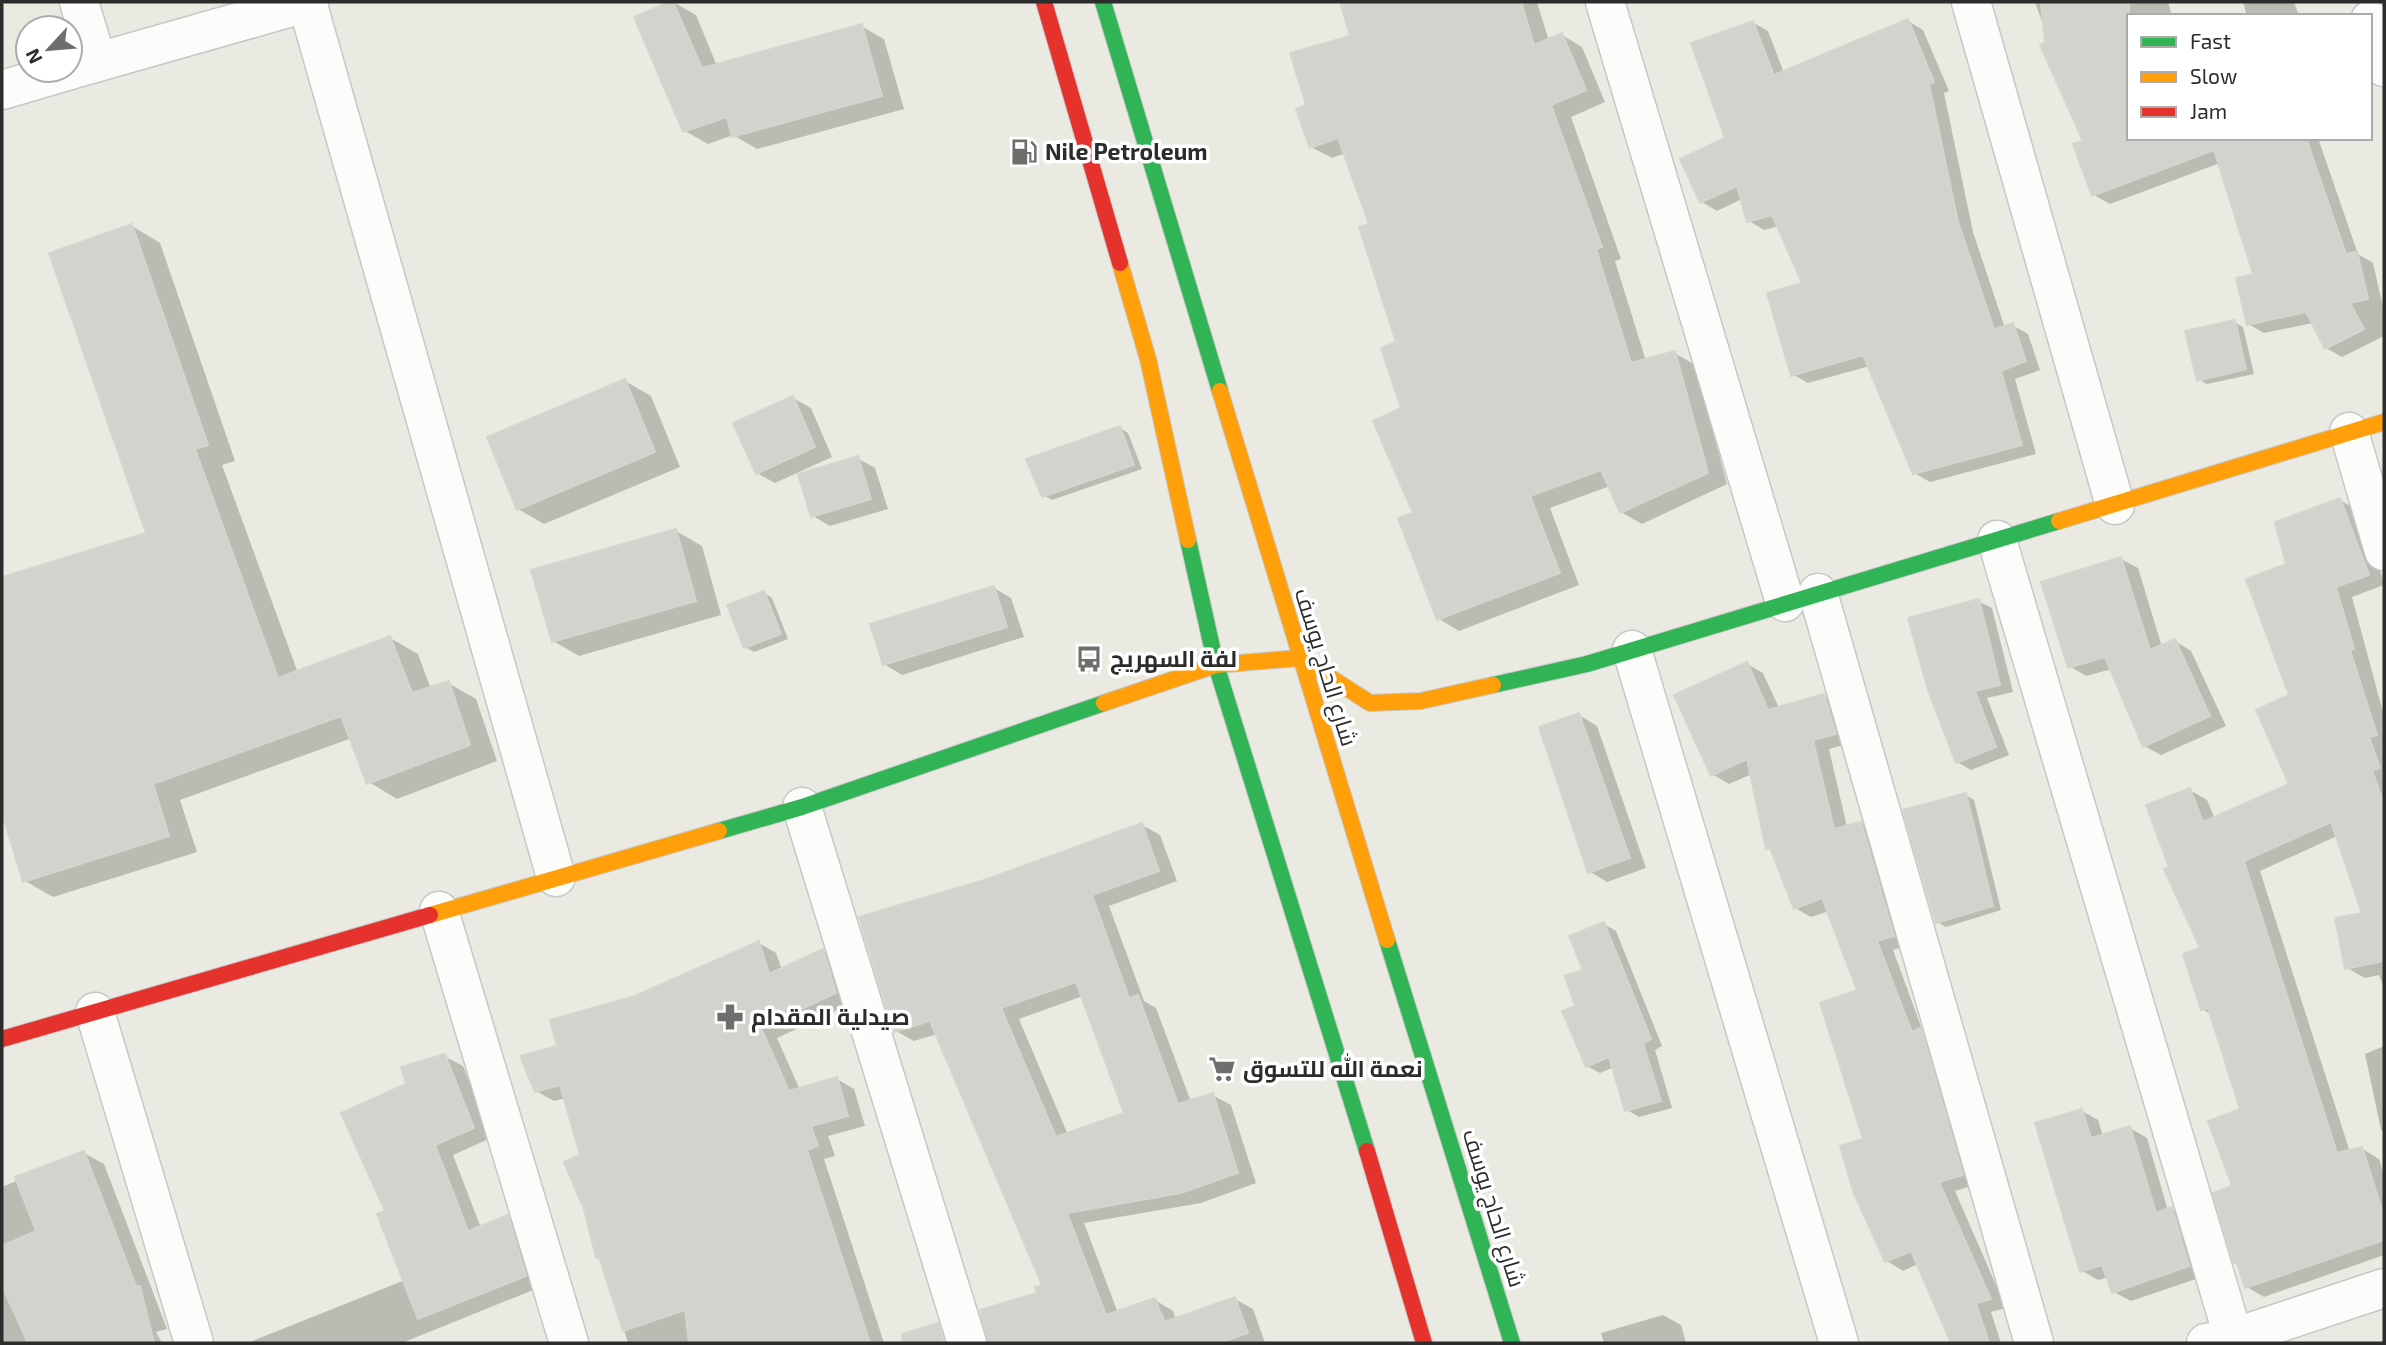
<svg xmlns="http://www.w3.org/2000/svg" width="2386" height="1345" font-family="'Exo 2',Cairo,sans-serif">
<rect width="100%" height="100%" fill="#eaeae2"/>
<g fill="#0003" fill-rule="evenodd">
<path d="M673 2 696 15 717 66 861 26 884 39 904 109 757 149 733 135 708 144 685 131Z"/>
<path d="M1342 2H1537L1549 41 1562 35 1582 47 1605 102 1571 117 1621 259 1615 261 1646 361 1675 353 1695 365 1727 484 1642 524 1621 512 1610 486 1550 508 1579 585 1459 631 1439 619 1415 514 1398 343 1371 226 1346 153 1332 158 1311 147 1308 106 1353 37Z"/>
<path d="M2035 2H2168L2172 16H2129V138H2318L2358 254 2373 263 2384 312V336L2342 357 2326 348 2313 323 2264 333 2248 324 2255 275 2220 163 2110 204 2094 195 2085 142Z"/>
<path d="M2243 2H2294L2299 16H2247Z"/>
<path d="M1908 21 1923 30 1949 91 1944 93 1973 232 2005 328 2012 325 2028 334 2040 370 2015 379 2036 454 1930 482 1914 473 1870 366 1808 383 1792 374 1804 284 1779 226 1764 230 1749 221 1742 199 1717 211 1702 202 1727 139 1752 22 1768 31 1784 73Z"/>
<path d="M132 226 160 243 235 461 222 465 298 673 390 638 418 654 431 689 448 683 476 699 497 761 397 799 369 782 352 738 180 800 197 852 53 897 25 881 2 807V579L148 534Z"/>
<path d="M2234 322 2243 327 2254 374 2207 384 2198 379Z"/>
<path d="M625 381 651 396 680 467 544 524 518 509Z"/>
<path d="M793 398 811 408 832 457 775 483 757 473Z"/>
<path d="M1120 428 1128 433 1142 469 1052 500 1043 495Z"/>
<path d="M857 458 875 468 888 509 830 526 813 516Z"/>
<path d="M2340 500 2357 510 2384 582V585L2352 597 2384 716V988L2379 975 2365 978 2347 968 2365 914 2337 836 2260 871 2350 1152 2361 1148 2379 1159 2384 1175V1255L2264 1297 2247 1287 2234 1187 2242 1110 2212 1015 2202 1009 2203 949 2171 868 2190 790 2207 800 2215 819 2291 785 2288 565Z"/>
<path d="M676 531 702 546 721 615 579 656 553 641Z"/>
<path d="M2121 559 2138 568 2162 647 2175 641 2191 651 2226 726 2161 755 2144 746 2112 669 2086 676 2069 666Z"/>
<path d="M994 588 1011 598 1024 637 902 675 884 664Z"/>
<path d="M764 593 772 598 788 639 754 652 745 647Z"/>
<path d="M1978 601 1992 608 2013 692 1987 698 2009 755 1971 770 1957 762Z"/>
<path d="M1747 664 1763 673 1779 708 1824 696 1841 706 1851 743 1829 749 1847 827 1861 823 1877 833 1909 945 1893 950 1923 1032 1937 1040 1978 1184 1955 1191 2006 1308 1991 1312 2001 1343H1953L1918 1264 1903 1271 1887 1261 1865 1140 1859 992 1829 911 1811 917 1795 908 1772 850 1767 847 1752 774 1729 784 1712 774Z"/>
<path d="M1579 715 1597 726 1646 868 1607 882 1589 871Z"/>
<path d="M1966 795 1974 800 2001 910 1946 927 1937 922Z"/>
<path d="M1142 825 1160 835 1177 881 1109 906 1144 1001 1156 1008 1191 1102 1212 1095 1231 1105 1256 1183 1201 1203 1084 1223 1118 1313 1155 1300 1173 1311 1176 1319 1235 1299 1253 1309 1265 1343H989L982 1311 1039 1294 1045 1286 937 1034 914 1041 896 1031 984 881ZM1083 996 1127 1114 1068 1135 1019 1019ZM1158 1313H1162L1168 1329Z"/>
<path d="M1604 924 1616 931 1662 1046 1655 1050 1672 1108 1639 1117 1627 1110 1614 1067 1600 1073 1587 1066 1577 1007 1585 971Z"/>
<path d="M759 943 776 953 782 970 823 951 840 961 853 1003 777 1038 800 1090 837 1079 854 1089 865 1126 828 1136 835 1156 824 1159 884 1343H628L602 1259 597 1256 582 1156 566 1098 554 1101 536 1091 560 1047 636 998Z"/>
<path d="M2384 1046V1132L2381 1130 2365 1054Z"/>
<path d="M444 1056 463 1066 491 1138 453 1155 481 1228 508 1217 526 1228 543 1286 402 1343H247L405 1280 387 1212 408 1085Z"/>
<path d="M2082 1111 2098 1120 2103 1136 2130 1128 2147 1138 2168 1211 2172 1209 2188 1219 2205 1276 2131 1301 2114 1292 2109 1277 2098 1280 2081 1270Z"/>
<path d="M84 1153 104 1164 167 1329 156 1332 162 1343H2V1187Z"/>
<path d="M1663 1315 1681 1325 1686 1343H1604L1601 1333Z"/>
</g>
<g fill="#d3d3cd" stroke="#d5d5ce" stroke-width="2" fill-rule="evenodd">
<path d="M669 2H673L702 68 862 24 882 96 732 137 727 117 683 132 634 17Z"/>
<path d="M1340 2H1521L1534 45 1562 33 1586 90 1551 105 1602 247 1596 249 1631 363 1675 351 1708 473 1620 513 1601 470 1530 496 1560 573 1437 620 1398 518 1413 513 1373 421 1401 408 1381 348 1396 342 1359 227 1369 224 1338 138 1310 148 1296 109 1306 105 1290 53 1350 36Z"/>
<path d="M2041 2H2129V138H2306L2346 254 2357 251 2368 299 2350 303 2364 329 2325 349 2306 312 2247 325 2236 278 2253 274 2214 150 2092 196 2073 144 2083 141 2040 45 2045 43Z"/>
<path d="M1908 19 1934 82 1929 84 1958 222 1994 329 2013 323 2026 361 2001 371 2022 445 1913 474 1863 355 1791 376 1767 293 1802 283 1772 215 1747 222 1737 186 1700 203 1680 159 1725 138 1691 43 1753 21 1774 75Z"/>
<path d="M132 224 208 445 195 449 278 678 390 636 412 693 449 681 470 745 367 784 341 716 153 784 169 836 23 882 2 813V577L146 533 49 253Z"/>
<path d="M2235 320 2246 369 2197 381 2185 331Z"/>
<path d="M625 379 655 452 517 510 487 437Z"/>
<path d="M793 396 815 447 756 474 733 423Z"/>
<path d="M1120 426 1134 465 1042 497 1026 459Z"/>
<path d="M858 456 871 499 811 517 798 474Z"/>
<path d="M2340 498 2369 575 2336 587 2354 649 2350 650 2377 735 2369 737 2380 768 2372 771 2384 803V961L2345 969 2335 918 2362 913 2331 822 2244 861 2337 1153 2362 1147 2384 1216V1240L2245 1288 2237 1263H2234L2213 1193 2232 1186 2208 1121 2240 1109 2208 1008 2201 1010 2183 954 2200 948 2164 869 2169 867 2146 805 2190 788 2203 822 2289 784 2256 710 2289 695 2246 579 2286 564 2275 522Z"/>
<path d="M676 529 696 601 552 642 531 570Z"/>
<path d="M2121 557 2150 650 2175 639 2210 716 2143 747 2105 657 2068 668 2041 582Z"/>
<path d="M994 586 1007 627 883 665 870 624Z"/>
<path d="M764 591 781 634 744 648 727 605Z"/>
<path d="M1979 599 2000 685 1975 691 1996 747 1956 763 1928 690 1908 618Z"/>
<path d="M1747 662 1768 710 1824 694 1836 734 1813 740 1834 829 1861 822 1894 936 1877 941 1912 1032 1921 1028 1963 1175 1939 1182 1991 1299 1976 1303 1989 1343H1951L1911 1251 1885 1262 1853 1191 1840 1146 1863 1139 1820 1003 1857 990 1822 898 1794 909 1770 848 1766 849 1747 759 1711 776 1674 695Z"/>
<path d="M1579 713 1630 858 1588 873 1539 727Z"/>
<path d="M1966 793 1993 906 1936 923 1903 810Z"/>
<path d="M1142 823 1159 871 1092 895 1129 998 1138 995 1178 1104 1213 1093 1238 1173 1181 1193 1067 1213 1106 1315 1155 1298 1164 1322 1235 1297 1248 1333 1220 1343H988L980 1310 1037 1293 1035 1287 1042 1285 930 1021 894 1032 859 917 984 880ZM1076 982 1124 1113 1056 1137 1001 1008Z"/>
<path d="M1604 922 1651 1039 1643 1043 1661 1101 1625 1111 1609 1057 1586 1067 1562 1011 1575 1006 1565 976 1583 970 1569 936Z"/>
<path d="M759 941 769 974 823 949 836 993 761 1028 789 1091 837 1077 848 1116 811 1126 818 1146 807 1150 870 1343H689L685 1310 623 1331 599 1257 596 1258 584 1209 564 1162 580 1155 560 1085 535 1092 520 1056 557 1046 550 1020 635 996Z"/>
<path d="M445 1054 474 1128 435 1145 440 1158 468 1231 508 1215 526 1276 418 1319 377 1214 385 1211 341 1113 406 1084 401 1067Z"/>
<path d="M2082 1109 2091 1138 2130 1126 2156 1213 2172 1207 2189 1266 2112 1293 2102 1265 2080 1272 2035 1123Z"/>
<path d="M84 1151 136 1286H140L154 1343H28L2 1286V1246L36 1231 15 1177Z"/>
<path d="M938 1323 944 1343H903L902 1334Z"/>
</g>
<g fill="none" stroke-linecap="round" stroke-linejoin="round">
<g stroke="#c8c7c7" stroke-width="41">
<g id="street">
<path d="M79 2 97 62"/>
<path d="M307 2 556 877"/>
<path d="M1605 2 1785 602"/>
<path d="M1971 2 2115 505"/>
<path d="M2370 20 2384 67"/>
<path d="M70 70 309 2"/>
<path d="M2 90 70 70"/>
<path d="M2349 432 2384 551"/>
<path d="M1997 540 2235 1343"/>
<path d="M1818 593 2034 1343"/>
<path d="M1632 650 1839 1343"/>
<path d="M802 807 967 1343"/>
<path d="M439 911 569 1343"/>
<path d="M95 1012 194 1343"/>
<path d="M2206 1343 2233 1338 2384 1288"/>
</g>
</g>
<g stroke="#c8c7c7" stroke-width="18">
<g id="fast">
<path d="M1103 2 1220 391"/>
<path d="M1188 540 1216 665 1367 1151"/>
<path d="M1493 685 1587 664 2059 521"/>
<path d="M719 831 802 807 1104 703"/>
<path d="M1387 940 1512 1343"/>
</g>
</g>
<g stroke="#c8c7c7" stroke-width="18">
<g id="slow">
<path d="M1120 263 1148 359 1188 540"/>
<path d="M1220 391 1387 940"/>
<path d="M2059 521 2384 422"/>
<path d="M1104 703 1216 665 1300 658 1370 703 1421 701 1493 685"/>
<path d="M430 915 719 831"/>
</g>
</g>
<g stroke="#c8c7c7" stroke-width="18">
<g id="jam">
<path d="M1044 2 1120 263"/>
<path d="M2 1039 430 915"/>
<path d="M1367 1151 1424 1343"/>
</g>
</g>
<use href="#street" stroke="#fcfcfb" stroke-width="38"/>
<use href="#fast" stroke="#30b455" stroke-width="16"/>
<use href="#slow" stroke="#ff9f0a" stroke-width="16"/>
<use href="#jam" stroke="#e5322d" stroke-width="16"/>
</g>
<defs>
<g id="fuel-bare" transform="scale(2.1)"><path d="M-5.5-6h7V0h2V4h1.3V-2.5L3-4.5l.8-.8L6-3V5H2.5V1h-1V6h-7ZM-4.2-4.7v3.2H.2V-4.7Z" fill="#6e6e6c" stroke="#fff" stroke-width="2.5" paint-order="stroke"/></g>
<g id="bus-bare" transform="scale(2.1)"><path d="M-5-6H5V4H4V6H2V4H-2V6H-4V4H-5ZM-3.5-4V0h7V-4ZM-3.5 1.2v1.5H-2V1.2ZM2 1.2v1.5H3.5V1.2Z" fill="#6e6e6c" stroke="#fff" stroke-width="2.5" paint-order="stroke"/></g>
<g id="pharmacy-bare" transform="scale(2.1)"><path d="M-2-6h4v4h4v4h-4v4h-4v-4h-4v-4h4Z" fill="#6e6e6c" stroke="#fff" stroke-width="2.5" paint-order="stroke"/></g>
<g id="supermarket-bare" transform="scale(2.1)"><path d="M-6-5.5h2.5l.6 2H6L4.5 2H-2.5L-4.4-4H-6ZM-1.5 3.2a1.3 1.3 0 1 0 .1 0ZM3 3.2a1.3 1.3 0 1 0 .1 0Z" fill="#6e6e6c" stroke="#fff" stroke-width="2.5" paint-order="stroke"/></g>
</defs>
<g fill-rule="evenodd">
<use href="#fuel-bare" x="1024" y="152"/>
<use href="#bus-bare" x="1089" y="659"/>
<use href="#pharmacy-bare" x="730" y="1017"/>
<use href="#supermarket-bare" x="1222" y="1069"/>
</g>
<g text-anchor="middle" stroke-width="7" stroke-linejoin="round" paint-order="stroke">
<g font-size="23" font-weight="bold" fill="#2c2c2c" stroke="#fff" text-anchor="start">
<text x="1045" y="160">Nile Petroleum</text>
<text x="1110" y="667">لفة السهريج</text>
<text x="751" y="1025">صيدلية المقدام</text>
<text x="1243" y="1077">نعمة الله للتسوق</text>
</g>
<g font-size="23" fill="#2c2c2c" stroke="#fff">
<text transform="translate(1326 667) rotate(73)" y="8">شارع الحاج يوسف</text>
<text transform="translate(1494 1208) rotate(73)" y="8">شارع الحاج يوسف</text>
</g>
</g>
<rect width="2386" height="1345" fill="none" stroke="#2c2c2c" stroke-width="7"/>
<rect x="2127" y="14" width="245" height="126" fill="#ffffff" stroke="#ababab" stroke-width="2"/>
<rect x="2141" y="37" width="35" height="10" fill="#30b455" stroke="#ababab" stroke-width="2"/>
<text x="2190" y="49" font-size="21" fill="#2c2c2c">Fast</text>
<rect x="2141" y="72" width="35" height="10" fill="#ff9f0a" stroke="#ababab" stroke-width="2"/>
<text x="2190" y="84" font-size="21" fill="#2c2c2c">Slow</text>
<rect x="2141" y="107" width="35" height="10" fill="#e5322d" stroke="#ababab" stroke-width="2"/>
<text x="2190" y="119" font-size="21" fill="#2c2c2c">Jam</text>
<g transform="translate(49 49) rotate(244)"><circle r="33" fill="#ffffff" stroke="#ababab" stroke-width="2"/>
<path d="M0-5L12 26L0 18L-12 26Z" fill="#6e6e6c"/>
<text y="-10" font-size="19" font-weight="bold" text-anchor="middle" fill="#2c2c2c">N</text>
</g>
</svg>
